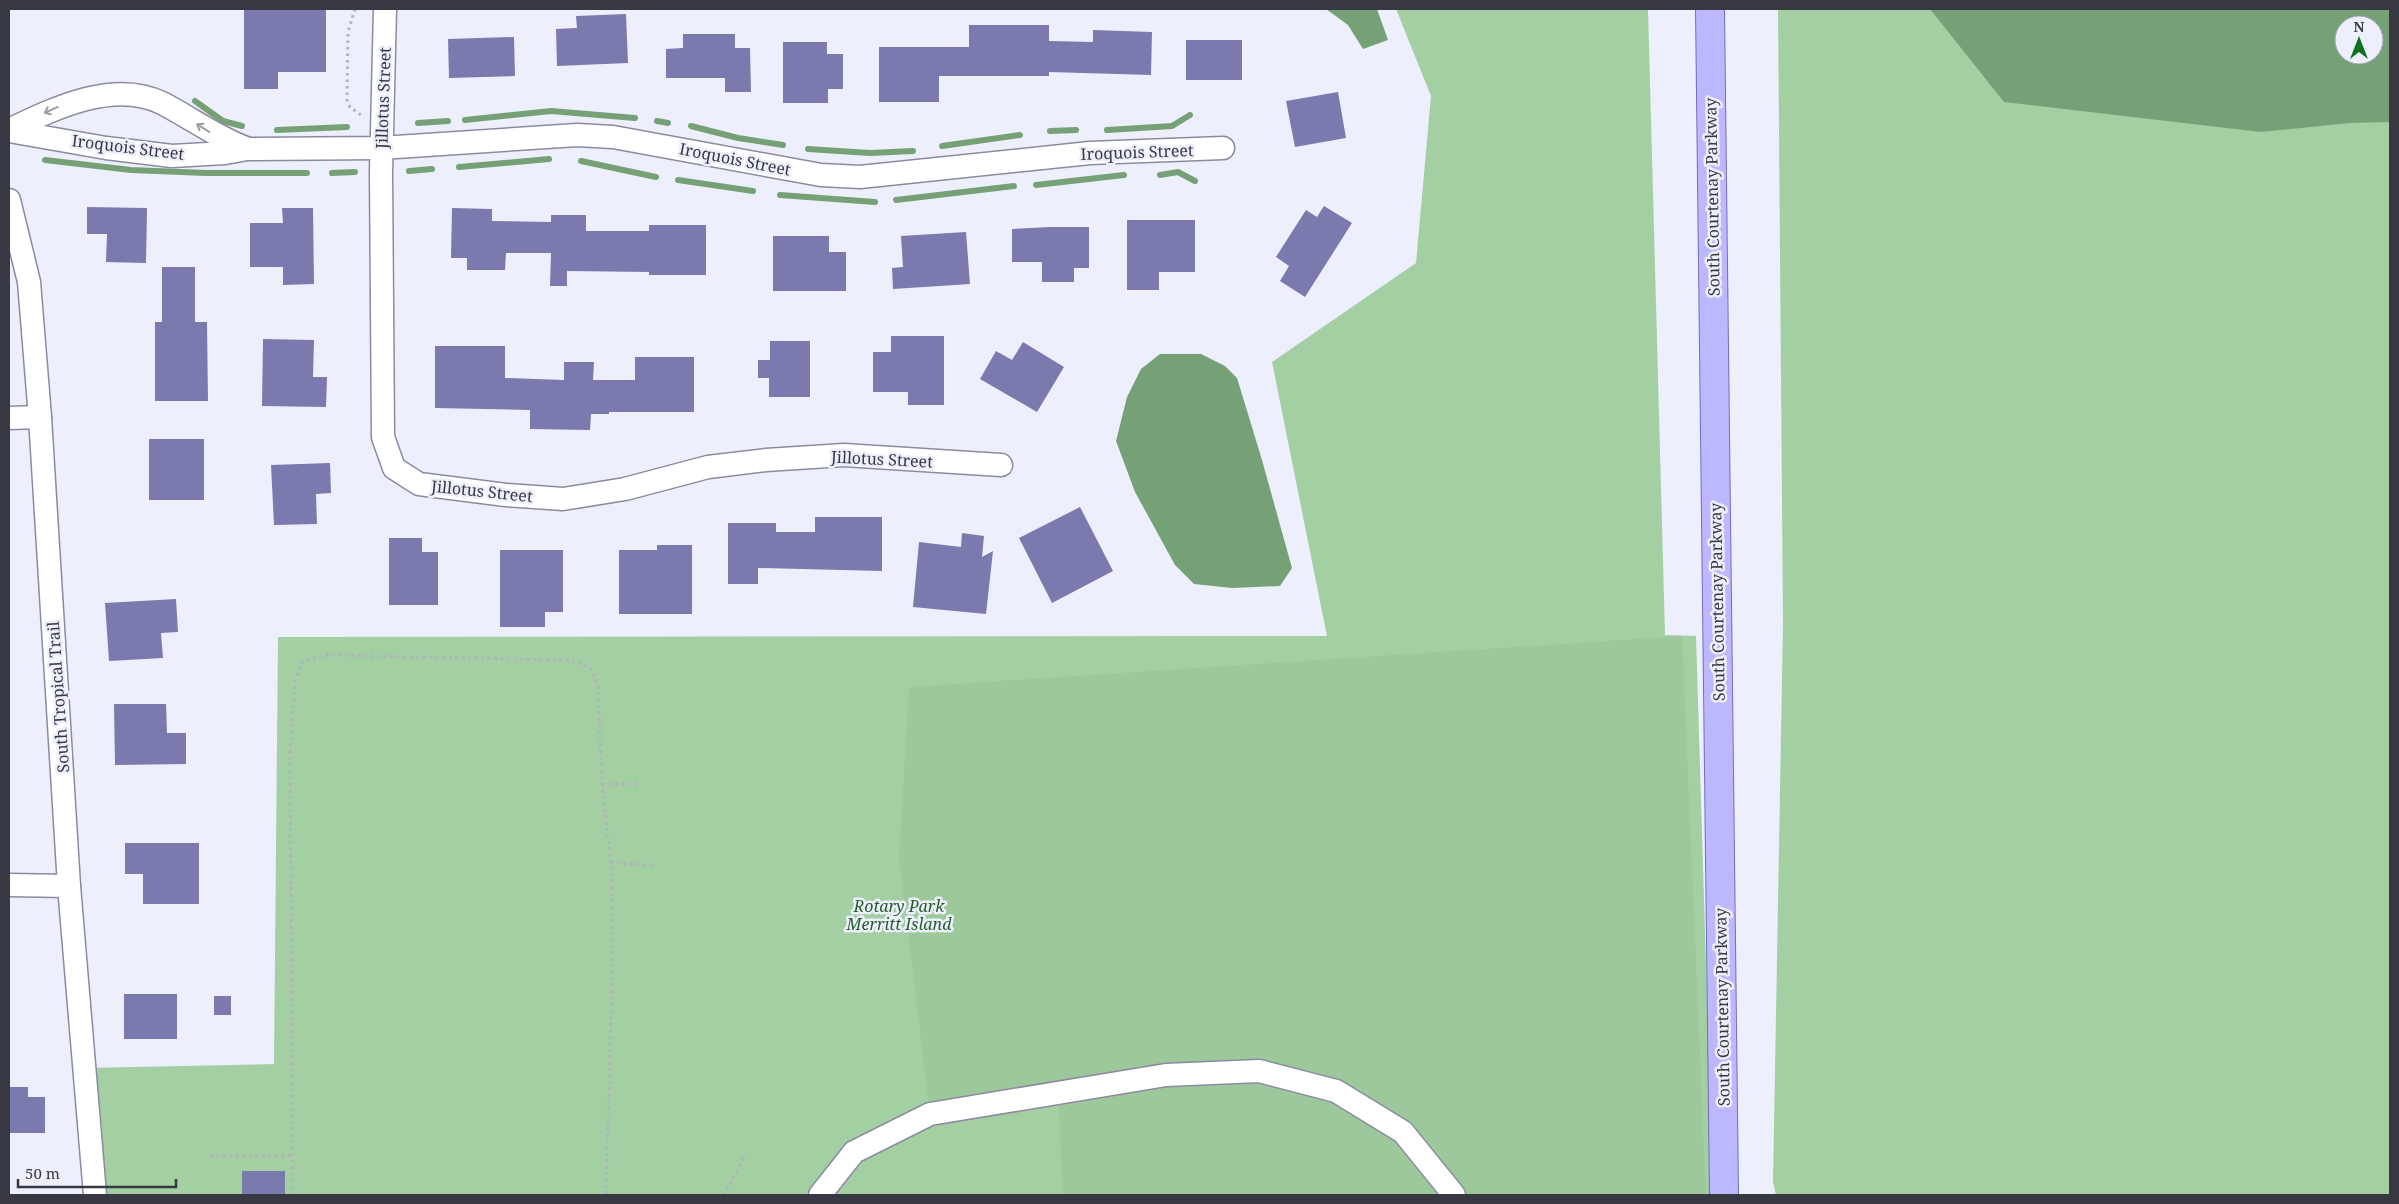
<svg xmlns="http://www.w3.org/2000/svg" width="2399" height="1204" font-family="'Noto Serif',serif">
<rect width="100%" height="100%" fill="#eeeffd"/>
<g fill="#a3cfa2" fill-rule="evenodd">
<path d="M1396 9H1648L1665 635 1696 636 1713 1195H97L85 1068 274 1064 278 637 1327 636 1272 362 1416 263 1431 96Z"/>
<path d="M1778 9H2390V1195H1776L1773 1182 1783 623ZM2344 25H2374V55H2344Z"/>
</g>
<path fill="#9cc89b" d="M1682 636 1706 1195H1063L1058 1093 930 1114 899 858 909 687Z"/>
<g fill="#76a176" fill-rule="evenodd">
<path d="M1326 9H1377L1388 40 1363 49 1348 25Z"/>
<path d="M1930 9H2390V122L2349 123 2261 132 2004 102ZM2344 25H2374V55H2344Z"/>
<path d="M1160 354H1201L1225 366 1237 378 1262 460 1292 568 1280 586 1232 588 1194 584 1175 565 1135 492 1116 441 1127 397 1141 369Z"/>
</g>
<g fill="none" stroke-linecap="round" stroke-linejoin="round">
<g stroke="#76a176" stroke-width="6">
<path d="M195 101 223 121 242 126"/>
<path d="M465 120 551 111 635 118"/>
<path d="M657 121 668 123"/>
<path d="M418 123 448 121"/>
<path d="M691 126 738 138 783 145"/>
<path d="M277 130 347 127"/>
<path d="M1107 130 1172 126 1190 115"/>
<path d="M1050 131 1076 130"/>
<path d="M942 146 1020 135"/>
<path d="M808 149 870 153 913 151"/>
<path d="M45 160 131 170 206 173H307"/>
<path d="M581 161 656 177"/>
<path d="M459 167 549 159"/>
<path d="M409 171 432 169"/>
<path d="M332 173 355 172"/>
<path d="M1160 175 1178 172 1195 181"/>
<path d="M678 180 753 191"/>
<path d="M1036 185 1124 175"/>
<path d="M780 195 875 202"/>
<path d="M896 200 1014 186"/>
</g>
</g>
<g fill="#7a7aae">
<path d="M244 9H326V72H278V89H244Z"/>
<path d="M626 14 628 63 557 66 556 29 577 28 576 16Z"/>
<path d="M969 25H1049V41L1093 42V30L1152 32 1151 75 1049 72V76H939V102H879V47H969Z"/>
<path d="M683 34H735V48H750L751 92H725V78H666V49L683 48Z"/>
<path d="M514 37 515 76 449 78 448 39Z"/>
<rect x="1186" y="40" width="56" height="40"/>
<path d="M783 42H827V54H843V89H828V103H783Z"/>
<path d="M1338 92 1346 138 1295 147 1286 101Z"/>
<path d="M1324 206 1352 223 1305 297 1280 281 1289 266 1276 257 1306 210 1317 217Z"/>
<path d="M87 207 147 208 146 263 106 262 107 234H87Z"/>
<path d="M282 208H313L314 284 283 285V267H250V223H283Z"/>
<path d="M452 208 492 209V221L551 222V215H586V231H649V225H706V275H649V272L567 271V286H550L551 253H506L505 270H467V258H451Z"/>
<path d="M1127 220H1195V272H1159V290H1127Z"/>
<path d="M1050 227H1089V268H1074V282H1042V262H1012V229Z"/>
<path d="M966 232 970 284 893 289 892 268 903 267 901 236Z"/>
<path d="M773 236H829V252H846V291H773Z"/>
<path d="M162 267H195V322H207L208 401H155V322H162Z"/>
<path d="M891 336H944V405H908V392H873V352H891Z"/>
<path d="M263 339 314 340 313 377H327L326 407 262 406Z"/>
<path d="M770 341H810V397H769V378H758V360H770Z"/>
<path d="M1023 342 1064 367 1037 412 980 379 996 351 1012 360Z"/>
<path d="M435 346H505V378L564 380V362H594L593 380H635V357H694V412H609V414H591L590 430 530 429V410L435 408Z"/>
<rect x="149" y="439" width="55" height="61"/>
<path d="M330 463 331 493 316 494 317 524 274 525 271 465Z"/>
<path d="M1080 507 1113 571 1052 603 1019 538Z"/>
<path d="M815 517H882V571L758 568V584H728V523H776V532H815Z"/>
<path d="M962 533 984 536 982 557 993 551 986 614 913 607 919 542 961 547Z"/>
<path d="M389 538H422V552H438V605H389Z"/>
<path d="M657 545H692V614H619V550H657Z"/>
<path d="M500 550H563V612H545V627H500Z"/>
<path d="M176 599 178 632 161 633 163 658 109 661 105 603Z"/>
<path d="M114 704H166L167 733H186V764L115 765Z"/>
<path d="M125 843H199V904H143V874H125Z"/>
<rect x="124" y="994" width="53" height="45"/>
<rect x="214" y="996" width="17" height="19"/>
<path d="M9 1087H28V1097H45V1133H9Z"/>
<rect x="242" y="1171" width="43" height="24"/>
</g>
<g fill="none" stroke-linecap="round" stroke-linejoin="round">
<g stroke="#8a8ba1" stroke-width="25">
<g id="minor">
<path d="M385 9 381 172 383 437 394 468 419 484 506 495 563 499 625 489 708 467 766 460 844 455 1001 465"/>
<path d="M9 130C53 109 113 79 162 103 191 118 216 137 246 148"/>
<path d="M9 131 106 148 172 156 225 153 247 149 381 148 577 135 613 137 821 175 860 177 1090 153 1223 148"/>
<path d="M9 200 29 282 40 417 69 886 95 1195"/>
<path d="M9 418 40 417"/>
<path d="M9 885 69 886"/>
<path d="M820 1195 854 1152 930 1114 1166 1075 1259 1071 1336 1091 1403 1132 1454 1195"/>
</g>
</g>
<g stroke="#716dbc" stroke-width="30">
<path id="major" d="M1710 9 1724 1195"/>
</g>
<g stroke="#b1b2bf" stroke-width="3" stroke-dasharray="2.5 4" stroke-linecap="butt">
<path d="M355 9 348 32 347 100 350 107 361 115"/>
<path d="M602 784H638"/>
<path d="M611 863 652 865"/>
<path d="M210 1156H293"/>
<path d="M293 1195 290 751 295 680 303 661 326 655 567 660 590 667 598 686 602 784 611 863 613 941 606 1195"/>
<path d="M724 1195 746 1154"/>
</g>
<use href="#minor" stroke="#fff" stroke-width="22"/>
<use href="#major" stroke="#bcb8fe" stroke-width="28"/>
</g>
<defs><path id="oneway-shaft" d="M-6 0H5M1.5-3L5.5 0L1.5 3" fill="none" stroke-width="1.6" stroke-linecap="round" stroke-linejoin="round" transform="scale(1.25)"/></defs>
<g stroke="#9c9ca0">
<use href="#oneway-shaft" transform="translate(51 110) rotate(156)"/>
<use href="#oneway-shaft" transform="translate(203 128) rotate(-148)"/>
</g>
<g text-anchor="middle" stroke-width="5" stroke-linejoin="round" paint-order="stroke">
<g font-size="16" fill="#383842" stroke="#eeeffd">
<text transform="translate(383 98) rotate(-88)" y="6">Jillotus Street</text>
<text transform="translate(128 147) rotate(7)" y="6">Iroquois Street</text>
<text transform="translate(1137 152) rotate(-2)" y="6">Iroquois Street</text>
<text transform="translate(735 159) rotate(11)" y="6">Iroquois Street</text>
<text transform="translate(1712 197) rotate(-91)" y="6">South Courtenay Parkway</text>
<text transform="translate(882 459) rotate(3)" y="6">Jillotus Street</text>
<text transform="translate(482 491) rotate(6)" y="6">Jillotus Street</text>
<text transform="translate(1717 602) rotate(-91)" y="6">South Courtenay Parkway</text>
<text transform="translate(58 697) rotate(-94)" y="6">South Tropical Trail</text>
<text transform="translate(1722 1007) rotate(-91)" y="6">South Courtenay Parkway</text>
</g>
<g font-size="16" font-style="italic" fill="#235f26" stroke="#eeeffd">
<text x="899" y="912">Rotary Park<tspan x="899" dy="18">Merritt Island</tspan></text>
</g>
</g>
<rect width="2399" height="1204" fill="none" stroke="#383842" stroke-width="20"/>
<g transform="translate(2359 40)"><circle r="24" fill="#eeeffd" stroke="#a5a6b2"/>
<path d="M0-4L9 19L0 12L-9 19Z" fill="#11701d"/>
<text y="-8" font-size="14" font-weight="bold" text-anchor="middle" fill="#383842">N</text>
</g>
<path d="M18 1179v8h158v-8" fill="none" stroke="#383842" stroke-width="2.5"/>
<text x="25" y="1179" font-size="15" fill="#383842" stroke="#eeeffd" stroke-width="4" paint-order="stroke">50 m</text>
</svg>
